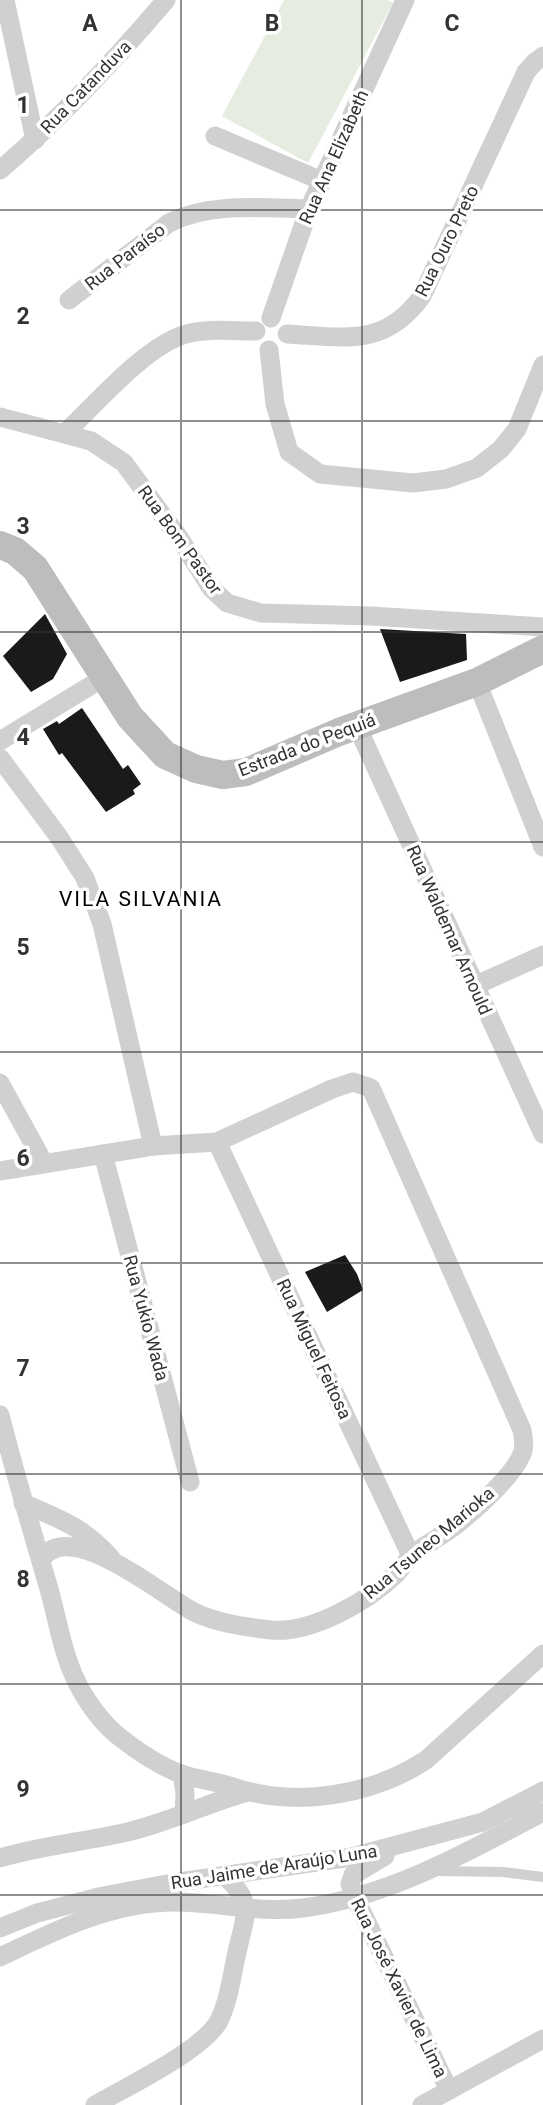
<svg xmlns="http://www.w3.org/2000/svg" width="543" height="2105" font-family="Roboto,sans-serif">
<rect width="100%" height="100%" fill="#fff"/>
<path fill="#e6ecdf" d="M284 0H387L393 3 308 163 222 116Z"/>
<g fill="#1a1a1a">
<path d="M45 614 67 654 53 679 31 692 3 656Z"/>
<path d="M380 629 466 634 467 660 400 682Z"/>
<path d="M82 708 123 769 128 765 141 784 133 790 135 794 106 812 62 753 59 755 43 729 57 721 59 724Z"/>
<path d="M345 1255 357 1274 363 1290 327 1312 305 1272Z"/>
</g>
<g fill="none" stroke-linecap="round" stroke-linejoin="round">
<path stroke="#d0d0d0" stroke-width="10" d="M435 1871 503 1872 543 1877"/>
<g stroke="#d0d0d0" stroke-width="19">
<path d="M5 0 35 140"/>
<path d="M215 136 322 181"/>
<path d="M0 170C61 118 114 61 166 0"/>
<path d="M69 300 169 223C210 202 264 208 309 209"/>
<path d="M271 318 309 209 405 0"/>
<path d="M287 334C344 337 385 348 422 296L526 72 535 62 543 56"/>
<path d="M269 350 275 404 289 452 320 474 413 483 446 479 477 468 501 449 517 429 543 365"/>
<path d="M0 417 91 441 124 463 180 539 211 588 227 603 261 613 371 616 543 627"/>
<path d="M65 433C96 404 145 346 186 334 207 328 234 331 256 331"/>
<path d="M477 682 543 847"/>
<path d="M357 726 543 1134"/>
<path d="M0 741 103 678"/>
<path d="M0 758 59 837 85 878 102 924 153 1146"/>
<path d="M474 986 543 955"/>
<path d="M0 1083 44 1163"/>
<path d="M217 1142 411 1556"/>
<path d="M103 1154 190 1482"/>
<path d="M0 1171 153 1146 217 1142 332 1089 353 1082 371 1088 522 1430C523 1436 525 1444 523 1451 516 1474 475 1510 456 1525 442 1536 426 1544 412 1555 406 1561 401 1569 395 1575 367 1602 310 1634 271 1630 246 1627 216 1623 194 1612 164 1597 68 1515 41 1560"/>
<path d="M0 1415C15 1474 32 1531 49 1589 57 1617 62 1651 74 1676 84 1699 102 1724 122 1739 140 1753 160 1766 181 1774 198 1780 216 1781 233 1787 295 1808 371 1796 426 1760L543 1654"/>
<path d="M23 1503C61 1520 82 1526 111 1558"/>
<path d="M182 1774 185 1793 184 1814"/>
<path d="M385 1856 353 1875 350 1884 355 1898 449 2090"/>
<path d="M0 1858C40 1846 82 1842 123 1833 165 1824 205 1804 247 1792"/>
<path d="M0 1928 37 1913 103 1896 172 1883 352 1857 483 1822 543 1791"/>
<path d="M0 1957C54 1931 110 1903 171 1902 215 1901 258 1914 303 1908 388 1897 468 1852 543 1812"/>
<path d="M95 2105C126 2087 202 2051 219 2021 230 1998 232 1972 238 1948 246 1913 254 1903 225 1876"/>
<path d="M422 2105 543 2039"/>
</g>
<path stroke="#bdbdbd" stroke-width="28" d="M0 545 15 551 35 568 130 717 165 755 196 769 223 775 246 772 339 732 477 682 543 649"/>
</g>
<path fill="none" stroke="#333" stroke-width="2" stroke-opacity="0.55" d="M181 0V2105M362 0V2105M0 210H543M0 421H543M0 632H543M0 842H543M0 1052H543M0 1263H543M0 1474H543M0 1684H543M0 1895H543"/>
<g text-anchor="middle" stroke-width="7" stroke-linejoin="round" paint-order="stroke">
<g font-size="18" fill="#333" stroke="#fff">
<text transform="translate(86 87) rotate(-46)" y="6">Rua Catanduva</text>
<text transform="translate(334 157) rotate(-66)" y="6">Rua Ana Elizabeth</text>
<text transform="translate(447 241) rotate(-64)" y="6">Rua Ouro Preto</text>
<text transform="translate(125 257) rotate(-38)" y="6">Rua Paraíso</text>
<text transform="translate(180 540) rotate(54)" y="6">Rua Bom Pastor</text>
<text transform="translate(307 745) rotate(-21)" y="6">Estrada do Pequiá</text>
<text transform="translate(449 930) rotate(66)" y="6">Rua Waldemar Arnould</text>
<text transform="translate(146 1318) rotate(75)" y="6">Rua Yukio Wada</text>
<text transform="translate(314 1349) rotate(65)" y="6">Rua Miguel Feitosa</text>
<text transform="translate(429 1543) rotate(-40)" y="6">Rua Tsuneo Marioka</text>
<text transform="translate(274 1867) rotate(-9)" y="6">Rua Jaime de Araújo Luna</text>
<text transform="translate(399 1988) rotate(64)" y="6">Rua José Xavier de Lima</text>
</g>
<g font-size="21" letter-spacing="2" fill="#000" stroke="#fff">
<text x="141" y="906">VILA SILVANIA</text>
</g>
</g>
<g font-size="23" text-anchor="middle" font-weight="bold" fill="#333" stroke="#fff" stroke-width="7" stroke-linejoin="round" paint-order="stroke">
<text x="90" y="31">A</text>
<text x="272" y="31">B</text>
<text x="452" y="31">C</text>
<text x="23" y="113">1</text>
<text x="23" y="324">2</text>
<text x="23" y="534">3</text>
<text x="23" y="745">4</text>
<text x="23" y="955">5</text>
<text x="23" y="1166">6</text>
<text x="23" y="1376">7</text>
<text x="23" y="1587">8</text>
<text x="23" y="1797">9</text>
</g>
</svg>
